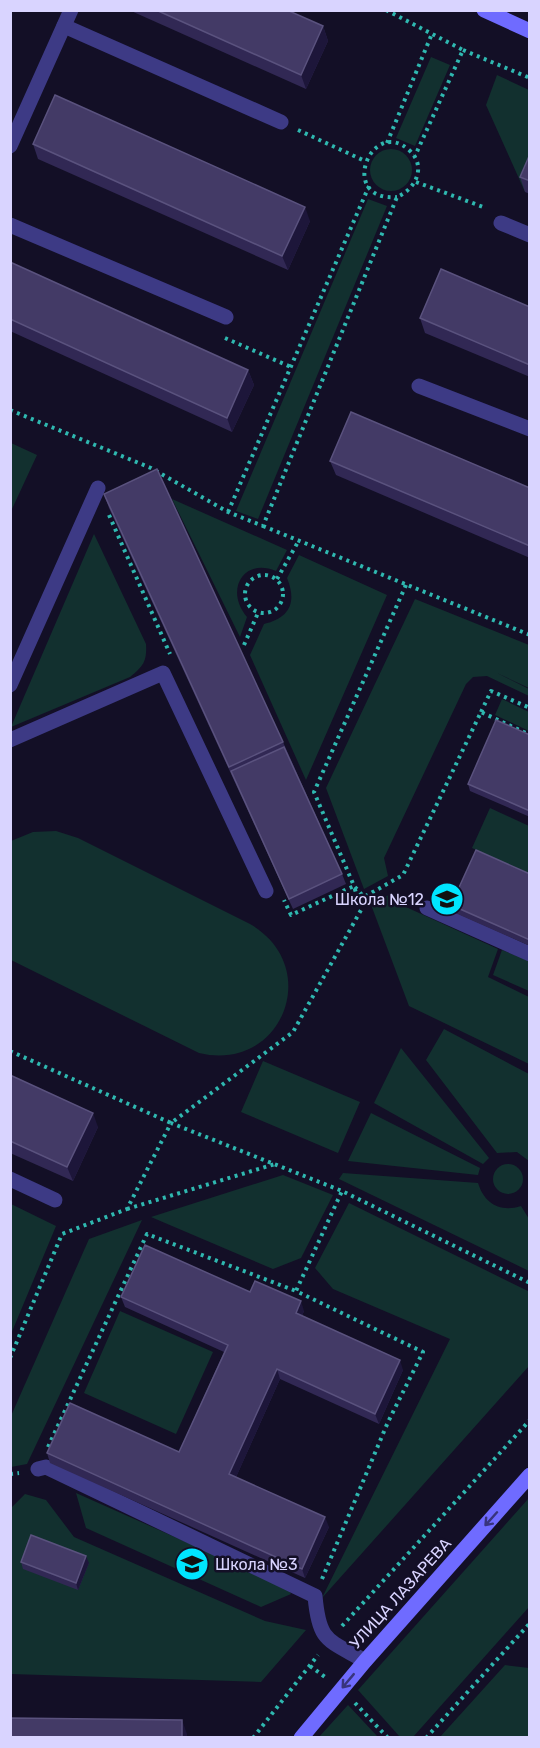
<svg xmlns="http://www.w3.org/2000/svg" width="540" height="1748" font-family="Rubik,sans-serif">
<rect width="100%" height="100%" fill="#130f26"/>
<g fill="#12302f">
<path d="M431 57 450 65 415 146 396 138Z"/>
<path d="M497 75 529 90 530 181 525 192 486 105Z"/>
<circle cx="391" cy="170" r="21"/>
<path d="M368 199 387 206 258 519 236 511Z"/>
<path d="M11 443 37 455 12 509 10 508Z"/>
<path d="M172 499 287 550 276 571C244 557 224 590 247 617L240 637Z"/>
<path d="M94 534 146 644C147 662 143 666 130 677L11 727Z"/>
<path d="M299 555 387 595 306 780 250 655 264 624C290 618 297 602 287 578Z"/>
<path d="M415 599 529 645V688L497 673 529 689V696L487 676 473 677 466 684 384 858 388 876 364 889 326 788Z"/>
<path d="M502 699 529 712V731L495 715Z"/>
<path d="M490 808 529 826V874L472 848Z"/>
<path d="M56 831 78 838 250 924C324 967 282 1073 199 1053L11 960V841L33 832Z"/>
<path d="M392 894 395 902 498 949 488 977 529 997V1064L409 1006 370 902Z"/>
<path d="M502 950 529 961V991L493 975Z"/>
<path d="M444 1029 529 1074V1161L517 1152 497 1153 426 1060Z"/>
<path d="M401 1048 489 1158 483 1164 374 1103Z"/>
<path d="M263 1061 360 1102 338 1153 241 1112Z"/>
<path d="M371 1113 480 1168 478 1175 348 1161Z"/>
<circle cx="508" cy="1179" r="15"/>
<path d="M343 1173 478 1183C484 1203 500 1213 521 1206L529 1219V1271L339 1179Z"/>
<path d="M283 1175 333 1195 301 1258 273 1269 151 1217Z"/>
<path d="M349 1203 530 1292 529 1366 322 1598 450 1339 333 1289 315 1268Z"/>
<path d="M11 1204 56 1226 11 1334Z"/>
<path d="M142 1220 27 1464 11 1467V1416L89 1239Z"/>
<path d="M120 1311 213 1352 176 1434 84 1393Z"/>
<path d="M76 1493 287 1587 291 1594 261 1607 86 1528Z"/>
<path d="M25 1494 46 1500 74 1537 265 1621 306 1630 261 1682 11 1674V1508Z"/>
<path d="M529 1498V1607L413 1737H400L358 1690Z"/>
<path d="M505 1665 529 1668 528 1737H440Z"/>
<path d="M348 1705 377 1736 379 1737H319Z"/>
</g>
<g fill="none" stroke-linecap="round" stroke-linejoin="round">
<g stroke="#2fb8b0" stroke-width="4" stroke-dasharray="3 4.5" stroke-linecap="butt">
<path d="M386 10 463 50 415 156"/>
<path d="M463 50 530 78"/>
<path d="M298 130 365 161"/>
<path d="M387 143 431 36"/>
<path d="M416 182 486 208"/>
<path d="M225 338 291 367"/>
<path d="M10 410 151 468 228 512 263 526 397 197C416 189 427 166 409 150 371 116 337 202 397 197"/>
<path d="M228 512 369 186"/>
<path d="M109 515 170 654"/>
<path d="M263 526 530 635"/>
<circle cx="264" cy="594" r="19"/>
<path d="M277 579 298 542"/>
<path d="M406 585 314 792 354 886 364 897 403 875 481 712 530 735"/>
<path d="M244 645 258 613"/>
<path d="M481 712 491 691 530 708"/>
<path d="M10 1051 171 1123 293 1032 361 910 354 886 291 915 284 900"/>
<path d="M127 1209 275 1164"/>
<path d="M10 1358 62 1234 127 1209 171 1123 342 1191 530 1283"/>
<path d="M48 1447 147 1234 296 1291"/>
<path d="M10 1474 19 1473"/>
<path d="M322 1579 388 1422 423 1352 296 1291 342 1191"/>
<path d="M342 1626 530 1420"/>
<path d="M310 1666 325 1677"/>
<path d="M355 1703 388 1738"/>
<path d="M253 1738 318 1655"/>
<path d="M426 1738 530 1623"/>
</g>
<g stroke="#3d3a85" stroke-width="15">
<path d="M64 26 281 122"/>
<path d="M501 223 530 235"/>
<path d="M10 225 226 317"/>
<path d="M419 386 530 429"/>
<path d="M10 740 163 673 266 891"/>
<path d="M427 908 530 954"/>
<path d="M10 1179 55 1200"/>
<path d="M38 1469 46 1467 315 1596C319 1642 327 1639 365 1661"/>
</g>
<g stroke="#3d3a85" stroke-width="15">
<path d="M10 146 71 10"/>
<path d="M10 685 98 488"/>
</g>
<g stroke="#6f6bff" stroke-width="15">
<path d="M484 10 530 31"/>
<path d="M301 1738 365 1661 530 1475"/>
</g>
</g>
<g fill="#312854">
<path d="M129 10H287L323 26 328 41 306 89Z"/>
<path d="M33 144 310 221 288 270 38 159Z"/>
<path d="M530 154V194L525 192 520 177Z"/>
<path d="M10 262 248 370 254 385 232 432 10 331Z"/>
<path d="M530 307V377L425 333 420 318Z"/>
<path d="M330 461 530 488V558L336 475Z"/>
<path d="M104 494 283 742 342 874 346 884 293 909 109 508Z"/>
<path d="M530 735V817L470 791 468 784Z"/>
<path d="M530 874V946L453 912 451 905Z"/>
<path d="M10 1075 98 1127 73 1181 10 1153Z"/>
<path d="M250 1292 304 1311 302 1316 403 1370 379 1424 280 1379 236 1477 329 1527 305 1578 50 1463 47 1453 179 1452 224 1352 125 1307 121 1297Z"/>
<path d="M21 1562 89 1563 78 1590 23 1569Z"/>
</g>
<g fill="#1d163a">
<path d="M323 26 328 41 306 89 301 75Z"/>
<path d="M305 207 310 221 288 270 282 256Z"/>
<path d="M248 370 254 385 232 432 227 418Z"/>
<path d="M93 1113 98 1127 73 1181 67 1167Z"/>
<path d="M301 1301 304 1311 299 1322 296 1313Z"/>
<path d="M400 1360 403 1370 379 1424 375 1414Z"/>
<path d="M277 1369 280 1379 233 1484 229 1474Z"/>
<path d="M325 1517 329 1527 305 1578 302 1569Z"/>
<path d="M86 1556 89 1563 78 1590 76 1583Z"/>
<path d="M182 1720 187 1734V1737H182Z"/>
</g>
<g fill="#433a66" stroke="#5a527e" stroke-width="1.5">
<path d="M156 10H287L323 26 301 75Z"/>
<path d="M55 95 305 207 282 256 33 144Z"/>
<path d="M530 154V181L520 177Z"/>
<path d="M10 262 248 370 227 418 10 319Z"/>
<path d="M441 269 530 307V365L420 318Z"/>
<path d="M351 412 530 488V546L330 461Z"/>
<path d="M157 469 283 742 229 767 104 494Z"/>
<path d="M496 720 530 735V811L468 784Z"/>
<path d="M284 747 342 874 289 899 231 771Z"/>
<path d="M476 850 530 874V940L451 905Z"/>
<path d="M10 1075 93 1113 67 1167 10 1141Z"/>
<path d="M145 1245 250 1292 255 1281 301 1301 296 1313 400 1360 375 1414 277 1369 229 1474 325 1517 302 1569 47 1453 70 1403 179 1452 228 1345 121 1297Z"/>
<path d="M31 1535 86 1556 76 1583 21 1562Z"/>
<path d="M10 1718 182 1720V1737H10Z"/>
</g>
<defs><path id="oneway-shaft" d="M-6 0H5M1.5-3L5.5 0L1.5 3" fill="none" stroke-width="1.6" stroke-linecap="round" stroke-linejoin="round" transform="scale(1.5)"/></defs>
<g stroke="#38347d">
<use href="#oneway-shaft" transform="translate(491 1519) rotate(132)"/>
<use href="#oneway-shaft" transform="translate(348 1681) rotate(130)"/>
</g>
<defs>
<g id="school-disc" transform="scale(1.725)"><circle r="9.5" fill="#00e5ff" stroke="#130f26"/><path d="M0-5L7-2L0 1L-7-2ZM-4 1L0 2.5L4 1V4Q0 6-4 4Z" fill="#111"/></g>
</defs>
<g fill-rule="evenodd">
<use href="#school-disc" x="447" y="899"/>
<use href="#school-disc" x="192" y="1564"/>
</g>
<g text-anchor="middle" stroke-width="5" stroke-linejoin="round" paint-order="stroke">
<g font-size="16" fill="#d9d4ff" stroke="#130f26" text-anchor="end">
<text x="424" y="905">Школа №12</text>
<text x="215" y="1570" text-anchor="start">Школа №3</text>
</g>
<g font-size="16" fill="#d9d4ff" stroke="#130f26">
<text transform="translate(400 1593) rotate(-48)" y="6">УЛИЦА ЛАЗАРЕВА</text>
</g>
</g>
<rect width="540" height="1748" fill="none" stroke="#d9d4ff" stroke-width="24"/>
</svg>
